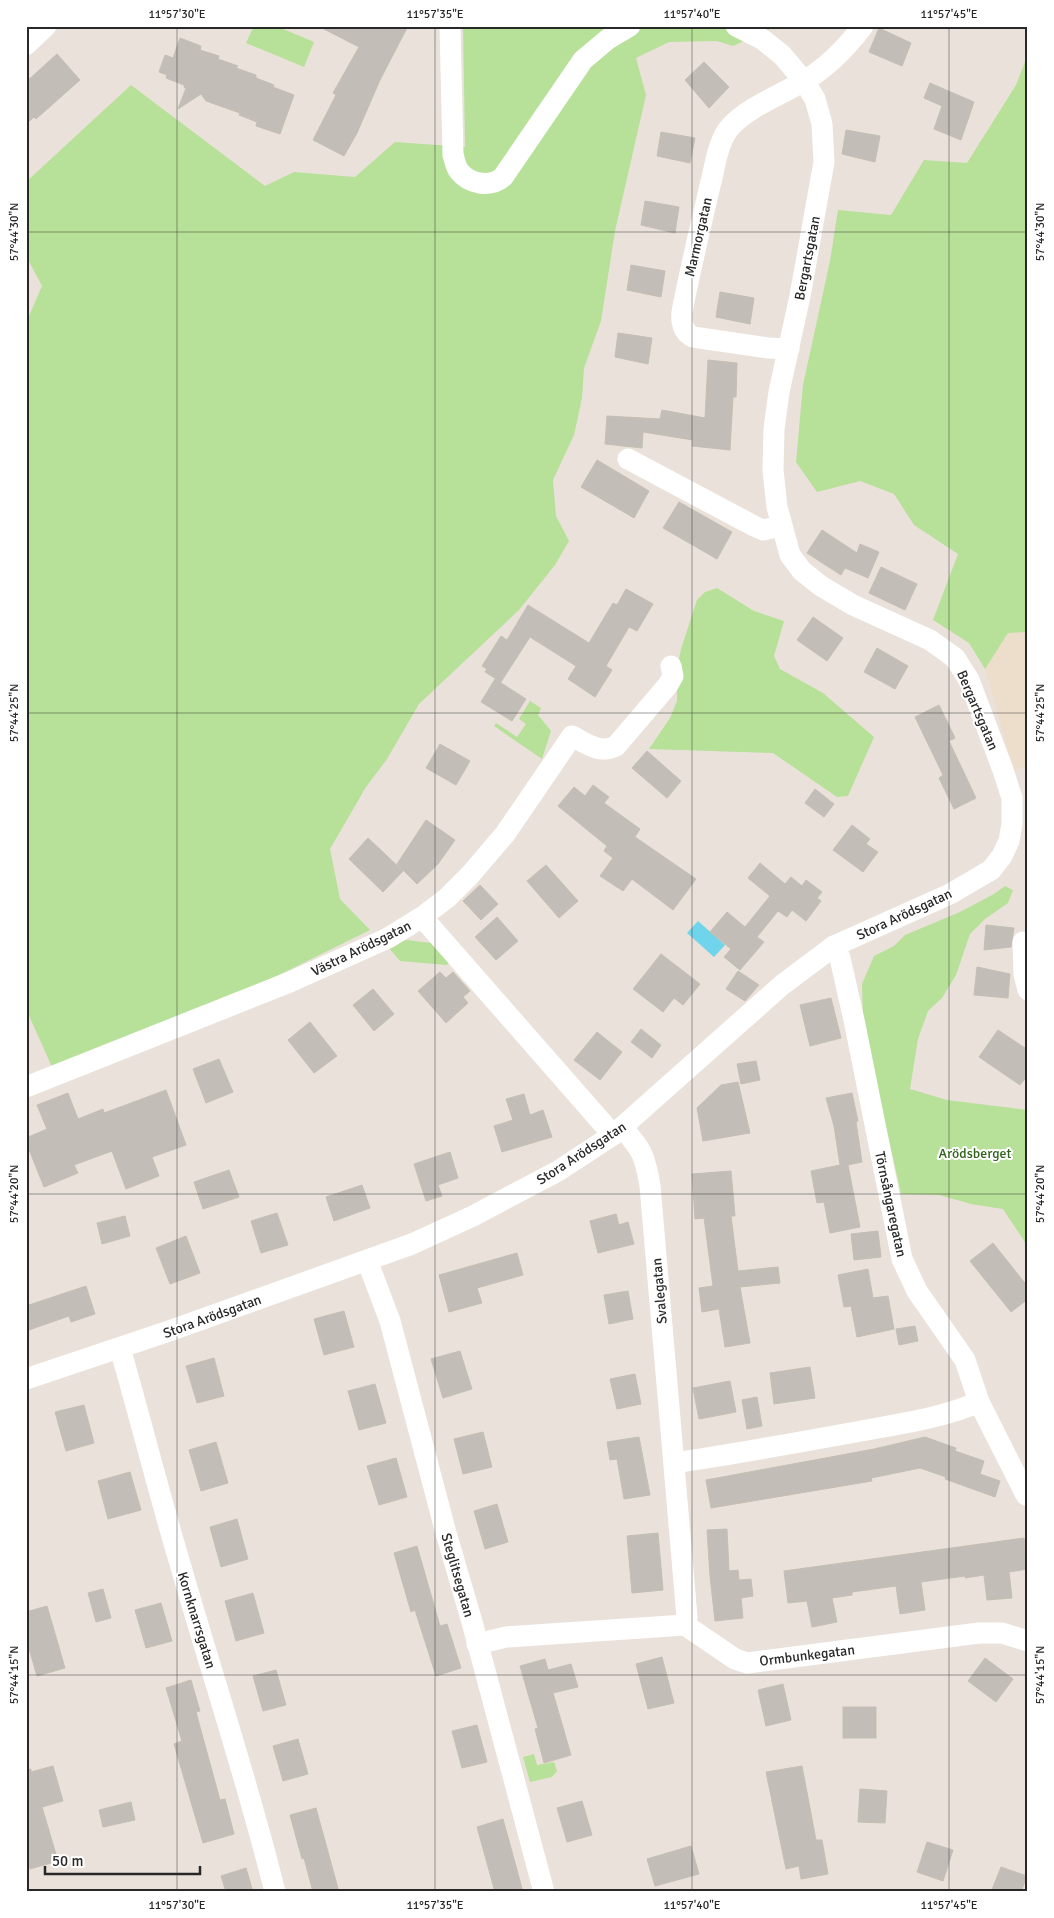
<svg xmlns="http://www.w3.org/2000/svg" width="1054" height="1918" font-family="Signika,sans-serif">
<rect width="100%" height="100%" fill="#eae2da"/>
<path fill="#ecdeca" d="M1028 632V764L1014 771 985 669 1008 633Z"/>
<g fill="#b7e098">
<path d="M254 26H276L314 42 304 67 246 43Z"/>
<path d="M463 26H777L733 46 717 41 669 42 636 58 646 95 615 231 601 321 584 368 582 398 574 435 553 480 556 516 569 541 555 565 519 610 419 704 387 759 366 787 330 849 340 899 370 930 214 1007 52 1067 26 1009V323L42 286 26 256V182L131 85 265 186 294 172 355 177 395 142 465 147Z"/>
<path d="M1028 54V632L1008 633 985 669 969 643 933 620 958 554 914 525 894 494 860 481 817 492 796 462 803 385 830 261 838 210 891 215 924 160 967 163 1016 85Z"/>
<path d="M717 588 754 611 784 621 774 656 780 669 823 693 874 737 848 796 837 797 773 753 649 749 670 718 677 701V669L681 649 697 600 705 592Z"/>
<path d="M530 701 541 708 538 715 551 731 542 759 494 726 496 723 517 737 526 724 519 719Z"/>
<path d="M1005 886 1013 890 1008 903 985 919 970 934 956 975 942 998 928 1011 918 1039 910 1089 947 1100 1028 1110V1247L1003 1209 971 1204 939 1195 901 1194 863 1022 862 984 874 956 894 946 905 935 960 912 994 894Z"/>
<path d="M406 940 432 943 450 963 446 965 400 961 388 947Z"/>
<path d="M534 1754 537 1765 554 1762 557 1771 552 1777 530 1782 523 1757Z"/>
</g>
<path fill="#70d4ea" d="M698 921 725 945 714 957 687 933Z"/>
<g fill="#c2bdb6" stroke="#c5beb4">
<path d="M318 26H408L380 80 357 133 344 156 313 140 336 95 333 93 359 47Z"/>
<path d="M879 28 911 43 902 66 869 52Z"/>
<path d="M180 38 201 46 200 50 219 56 218 59 238 66 236 68 256 75V78L274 85 273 87 294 95 280 134 256 126 257 122 239 115 240 113 206 101 201 94 178 109 186 88 184 87V85L166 78 167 75 159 72 165 55 173 58Z"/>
<path d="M57 54 80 80 36 119 34 117 26 124V82Z"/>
<path d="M704 62 729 87 709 108 685 80Z"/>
<path d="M930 83 974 102 961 140 934 129 942 106 924 98Z"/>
<path d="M846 130 880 136 875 162 842 154Z"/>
<path d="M661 132 695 138 690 163 657 156Z"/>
<path d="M645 201 679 207 675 233 641 225Z"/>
<path d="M631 265 665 271 661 297 627 290Z"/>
<path d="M720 292 754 298 750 324 716 317Z"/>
<path d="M618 333 652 338 648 364 615 357Z"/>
<path d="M708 360 737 363 736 397H733L730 450 692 446 693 440 643 432 642 448 605 444 607 416 660 419 662 410 705 418Z"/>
<path d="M597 460 649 491 634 518 581 487Z"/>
<path d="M679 502 732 532 717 559 663 528Z"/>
<path d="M822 530 857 553 860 544 879 552 868 578 845 568 841 575 807 553Z"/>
<path d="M881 567 917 584 905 610 869 593Z"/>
<path d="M626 589 653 604 637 631 629 627 606 666 612 670 595 697 568 679 576 666 530 637 501 682 485 672 487 669 482 666 501 636 507 640 528 605 589 643 613 603 617 605Z"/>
<path d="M813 617 843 638 827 661 797 640Z"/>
<path d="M877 648 908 666 895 689 864 672Z"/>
<path d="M495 679 526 699 512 721 481 702Z"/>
<path d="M939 705 955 738 949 741 976 798 954 809 939 778 943 775 915 717Z"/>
<path d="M440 744 470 761 456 785 426 768Z"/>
<path d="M647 751 681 781 667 798 632 768Z"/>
<path d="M593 785 609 797 604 803 640 829 635 837 696 879 673 910 632 879 623 891 600 876 613 858 604 851 607 846 558 806 574 787 585 796Z"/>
<path d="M815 789 834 804 824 817 805 803Z"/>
<path d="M426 820 455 840 438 864 417 884 397 864Z"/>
<path d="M852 825 870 839 866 844 878 852 863 872 833 850Z"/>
<path d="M368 838 403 871 383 892 349 859Z"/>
<path d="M760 863 785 884 791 877 802 886 806 880 822 892 817 898 821 901 806 921 792 910 787 917 778 911 757 937 764 942 740 970 724 957 731 949 710 932 727 912 745 927 770 896 748 878Z"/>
<path d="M546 865 578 901 559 918 527 881Z"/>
<path d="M480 885 498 904 481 920 463 901Z"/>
<path d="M497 917 518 941 496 960 475 937Z"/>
<path d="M986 925 1014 928 1011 947 984 950Z"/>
<path d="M661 954 700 984 683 1005 674 998 663 1012 633 989Z"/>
<path d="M977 967 1010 974 1008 998 974 995Z"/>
<path d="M738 971 759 985 745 1001 726 989Z"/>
<path d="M440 972 446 978 453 972 470 991 463 997 468 1003 446 1023 418 991Z"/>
<path d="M373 989 394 1014 374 1031 353 1005Z"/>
<path d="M831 998 841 1038 810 1046 800 1005Z"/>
<path d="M310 1022 337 1056 314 1073 288 1040Z"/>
<path d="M641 1029 661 1045 652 1058 631 1042Z"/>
<path d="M998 1030 1028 1050V1075L1020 1085 979 1057Z"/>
<path d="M597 1032 622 1052 600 1080 574 1060Z"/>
<path d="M219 1059 233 1092 206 1103 193 1069Z"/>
<path d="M756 1061 760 1080 741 1084 737 1064Z"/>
<path d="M738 1082 750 1133 703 1141 697 1108 721 1085Z"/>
<path d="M166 1090 186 1145 152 1157 159 1176 126 1189 112 1151 74 1165 78 1173 44 1187 26 1142V1138L47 1129 37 1105 68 1093 78 1119 103 1109 104 1113Z"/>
<path d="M852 1093 858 1121 856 1122 862 1162 848 1165 860 1227 830 1233 824 1202 817 1203 811 1171 840 1165 834 1126 826 1098Z"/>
<path d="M524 1094 530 1115 543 1110 552 1137 502 1152 494 1126 513 1120 506 1099Z"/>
<path d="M450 1152 458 1178 438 1185 442 1196 426 1201 414 1164Z"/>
<path d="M229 1170 239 1197 203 1209 194 1182Z"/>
<path d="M731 1171 735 1216H731L738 1271 778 1267 780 1283 740 1287 750 1343 725 1347 719 1309 702 1312 699 1288 713 1286 704 1218 695 1219 692 1174Z"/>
<path d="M362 1185 370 1208 334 1221 326 1197Z"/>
<path d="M277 1213 288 1245 261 1253 251 1221Z"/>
<path d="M616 1214 619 1225 628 1222 634 1244 598 1253 590 1221Z"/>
<path d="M125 1216 130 1236 102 1244 97 1223Z"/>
<path d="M878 1231 881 1257 854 1260 851 1234Z"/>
<path d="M186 1236 200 1273 170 1284 156 1248Z"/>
<path d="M993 1243 1028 1287V1299L1011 1312 970 1261Z"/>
<path d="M517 1253 523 1275 477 1288 482 1303 449 1312 439 1275Z"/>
<path d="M868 1269 873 1298 888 1296 894 1329 857 1337 851 1306 844 1307 838 1275Z"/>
<path d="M86 1286 95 1314 71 1322 69 1316 26 1331V1306Z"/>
<path d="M628 1291 633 1319 609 1324 604 1295Z"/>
<path d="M344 1311 354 1347 324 1355 314 1319Z"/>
<path d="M915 1326 918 1341 899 1345 896 1329Z"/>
<path d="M460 1351 472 1389 443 1398 431 1359Z"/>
<path d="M214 1358 224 1396 197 1403 186 1366Z"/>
<path d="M810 1367 815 1398 774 1404 770 1373Z"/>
<path d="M635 1374 641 1404 617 1409 610 1379Z"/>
<path d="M730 1381 736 1412 699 1419 693 1388Z"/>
<path d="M375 1384 386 1423 359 1430 348 1391Z"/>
<path d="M757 1397 762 1426 747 1429 742 1400Z"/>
<path d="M84 1405 94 1443 66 1451 55 1412Z"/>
<path d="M483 1432 492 1467 463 1474 454 1439Z"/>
<path d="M639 1437 650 1495 624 1499 617 1459 610 1460 607 1442Z"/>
<path d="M925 1437 956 1448 955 1451 984 1461 980 1474 1000 1481 995 1497 945 1479 946 1477 920 1468 871 1478 872 1481 711 1508 706 1480 874 1449Z"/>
<path d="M216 1442 228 1483 201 1491 189 1450Z"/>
<path d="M396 1458 407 1497 379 1505 367 1466Z"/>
<path d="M130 1472 141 1510 108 1519 98 1481Z"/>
<path d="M497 1504 508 1542 485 1549 474 1511Z"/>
<path d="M237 1519 248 1559 221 1567 210 1527Z"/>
<path d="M727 1529 729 1571 738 1570 739 1580 751 1579 753 1596 741 1598 743 1618 715 1621 710 1576 707 1530Z"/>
<path d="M658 1533 663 1590 632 1593 627 1536Z"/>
<path d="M1024 1538 1028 1569 1009 1572 1012 1598 987 1600 984 1575 965 1578V1576L921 1582 925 1610 900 1614 896 1586 852 1592V1595L832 1598 837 1622 812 1627 807 1601 788 1603 784 1571Z"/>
<path d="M417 1546 440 1626 447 1624 461 1668 436 1676 415 1610 411 1612 394 1553Z"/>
<path d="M103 1589 111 1618 96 1622 88 1593Z"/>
<path d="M253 1593 264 1633 236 1641 225 1601Z"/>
<path d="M161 1603 172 1641 146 1648 135 1610Z"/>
<path d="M47 1606 65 1668 37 1676 26 1638V1612Z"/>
<path d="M662 1657 674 1703 648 1709 636 1664Z"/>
<path d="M985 1658 1013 1679 996 1702 968 1681Z"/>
<path d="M545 1659 548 1670 571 1664 578 1687 553 1693 571 1755 544 1763 535 1729 538 1728 520 1666Z"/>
<path d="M276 1670 286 1705 263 1711 253 1676Z"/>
<path d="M191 1680 200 1711 196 1712 220 1800 225 1799 234 1834 203 1843 174 1744 182 1741 166 1688Z"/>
<path d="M783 1684 791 1720 766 1726 758 1690Z"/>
<rect x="843" y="1707" width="33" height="31"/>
<path d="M477 1725 487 1762 462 1768 452 1731Z"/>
<path d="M298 1739 308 1774 283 1781 273 1746Z"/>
<path d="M53 1766 63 1801 42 1807 58 1861 30 1869 26 1858V1770L31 1769V1772Z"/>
<path d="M802 1766 816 1840H822L828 1874 801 1879 799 1866 786 1869 766 1772Z"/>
<path d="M860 1789 887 1791 885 1823 858 1822Z"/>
<path d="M582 1801 592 1835 567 1842 557 1808Z"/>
<path d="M131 1802 135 1820 103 1827 99 1810Z"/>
<path d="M316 1808 339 1892H313L304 1858 302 1859 290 1815Z"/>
<path d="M503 1819 514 1859 523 1892H495L477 1827Z"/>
<path d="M927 1842 953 1850 943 1881 917 1872Z"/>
<path d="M691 1846 699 1874 655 1886 647 1859Z"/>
<path d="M1001 1867 1027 1876 1021 1892H991Z"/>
<path d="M246 1868 253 1892H226L221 1876Z"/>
</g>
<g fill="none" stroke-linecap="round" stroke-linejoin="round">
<g stroke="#fff" stroke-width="21">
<path d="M450 26 453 155C455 160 455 166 459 171 469 184 490 188 503 177L583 60 608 39 630 26"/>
<path d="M26 45 46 26"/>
<path d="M789 349 768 348 693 337C683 332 681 323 682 312 690 270 700 228 710 186 715 168 717 141 731 126 750 106 779 96 802 82 826 69 846 48 863 26"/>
<path d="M628 459 754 526 763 530 781 526"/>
<path d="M422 917 613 1135"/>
<path d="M1023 942 1024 974 1028 990"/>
<path d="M834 946 840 958 854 1020 902 1259 917 1291 965 1360 979 1402 1026 1495"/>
<path d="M26 1087 290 982 388 938 422 917 447 898 470 875 505 834 572 736C587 744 599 754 616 746L668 685 673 676 671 666"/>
<path d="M622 1127C642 1150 645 1155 650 1186L687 1617 685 1625"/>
<path d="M367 1260 390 1321 446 1533 472 1622 544 1892"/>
<path d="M120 1348C141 1421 159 1494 181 1567 212 1675 248 1782 275 1892"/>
<path d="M26 1379 172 1330 412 1244 473 1216 558 1171 613 1135 782 985 834 946 950 894 991 870 1002 856 1009 841 1012 824V798L1003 770 969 680 955 658 930 640 853 605 821 586 802 571 790 555 777 507 773 470 774 429 779 392 800 296 824 162 822 124 815 99 804 81 782 55 762 39 736 26"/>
<path d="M674 1463C735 1454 795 1443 856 1432 897 1424 940 1419 979 1402"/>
<path d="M477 1644 506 1637 685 1625 735 1659 747 1663 979 1633H1002L1028 1641"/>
</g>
</g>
<path fill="none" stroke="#282828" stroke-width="1" stroke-opacity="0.45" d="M177 26V1892M435 26V1892M692 26V1892M949 26V1892M26 232H1028M26 713H1028M26 1194H1028M26 1675H1028"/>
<g text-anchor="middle" stroke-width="4" stroke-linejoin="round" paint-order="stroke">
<g font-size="14" fill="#282828" stroke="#fff">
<text transform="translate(698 237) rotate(-77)" y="5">Marmorgatan</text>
<text transform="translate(807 258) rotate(-79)" y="5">Bergartsgatan</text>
<text transform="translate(978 710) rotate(67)" y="5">Bergartsgatan</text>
<text transform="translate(904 914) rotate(-25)" y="5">Stora Arödsgatan</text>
<text transform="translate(361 948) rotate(-26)" y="5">Västra Arödsgatan</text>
<text transform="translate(581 1153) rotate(-33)" y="5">Stora Arödsgatan</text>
<text transform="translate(891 1204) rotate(78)" y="5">Törnsångaregatan</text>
<text transform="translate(659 1291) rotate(-95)" y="5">Svalegatan</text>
<text transform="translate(212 1316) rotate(-20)" y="5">Stora Arödsgatan</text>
<text transform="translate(458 1575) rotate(74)" y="5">Steglitsegatan</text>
<text transform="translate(197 1620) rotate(73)" y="5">Kornknarrsgatan</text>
<text transform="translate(807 1655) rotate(-7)" y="5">Ormbunkegatan</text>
</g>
<g font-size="14" fill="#30621c" stroke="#fff">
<text x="975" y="1158">Arödsberget</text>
</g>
</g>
<rect width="1054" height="1918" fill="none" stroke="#ffffff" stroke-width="55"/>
<path d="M45 1866v8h155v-8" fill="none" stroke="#282828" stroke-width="2.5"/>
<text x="52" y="1866" font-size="15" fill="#282828" stroke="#ffffff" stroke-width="4" paint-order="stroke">50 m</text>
<rect x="28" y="28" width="998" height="1862" fill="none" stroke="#282828" stroke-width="2"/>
<g font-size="12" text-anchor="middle" fill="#282828">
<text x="177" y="18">11°57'30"E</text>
<text x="435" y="18">11°57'35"E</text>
<text x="692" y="18">11°57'40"E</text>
<text x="949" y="18">11°57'45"E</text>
<text transform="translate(14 232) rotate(-90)" y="4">57°44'30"N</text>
<text transform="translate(1040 232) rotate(-90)" y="4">57°44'30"N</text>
<text transform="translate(14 713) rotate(-90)" y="4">57°44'25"N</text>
<text transform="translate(1040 713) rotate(-90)" y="4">57°44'25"N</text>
<text transform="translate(14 1194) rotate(-90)" y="4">57°44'20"N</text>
<text transform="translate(1040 1194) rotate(-90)" y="4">57°44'20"N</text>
<text transform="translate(14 1675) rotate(-90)" y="4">57°44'15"N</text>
<text transform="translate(1040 1675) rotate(-90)" y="4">57°44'15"N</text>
<text x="177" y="1909">11°57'30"E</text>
<text x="435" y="1909">11°57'35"E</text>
<text x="692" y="1909">11°57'40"E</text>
<text x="949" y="1909">11°57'45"E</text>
</g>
</svg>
